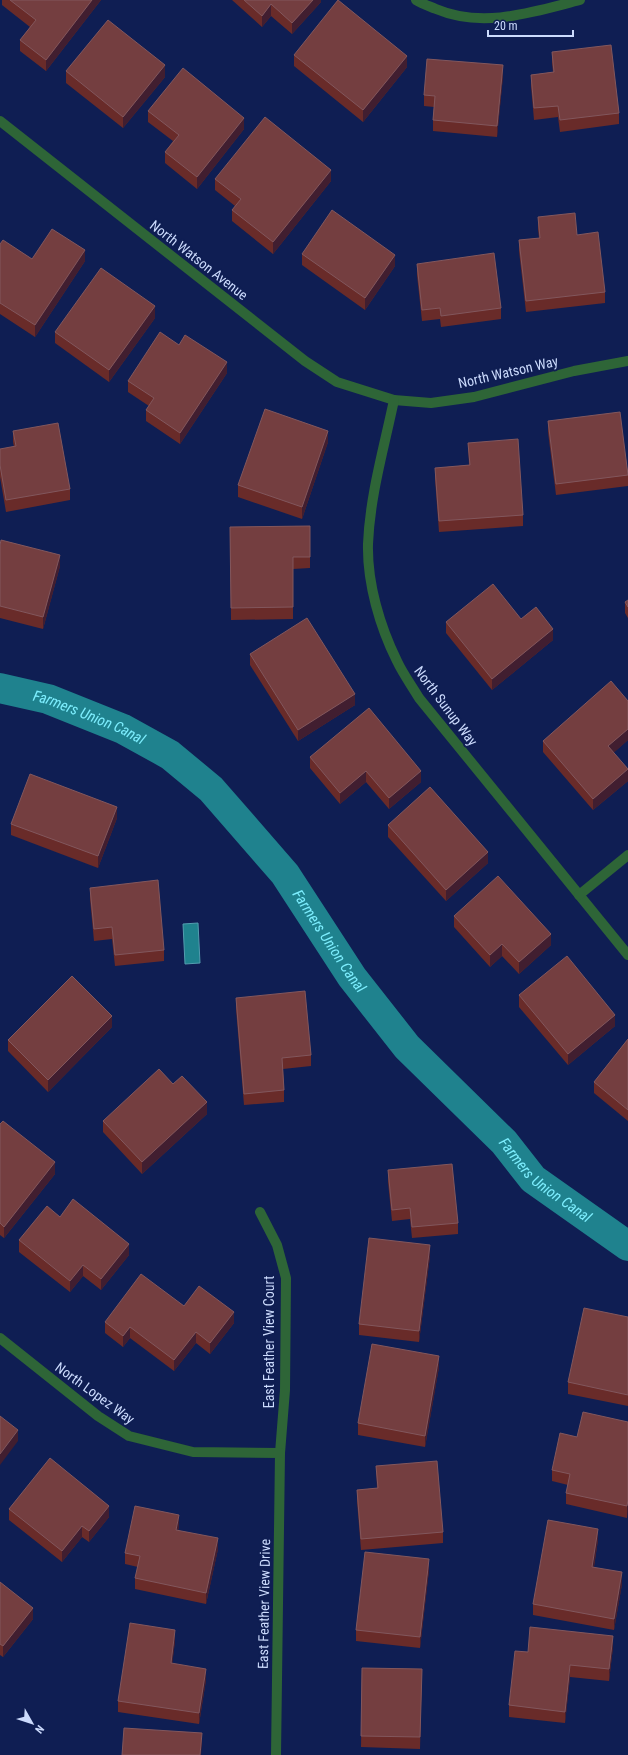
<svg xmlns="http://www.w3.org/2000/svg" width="628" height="1755" font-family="'Roboto Condensed',sans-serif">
<rect width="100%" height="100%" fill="#0f1e53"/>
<path fill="#1f828e" stroke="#539daf" d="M198 923 200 963 185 964 183 924Z"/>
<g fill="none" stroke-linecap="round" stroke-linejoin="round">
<path stroke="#1f828e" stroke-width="30" id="s1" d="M0 688 48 699 123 729 170 755 211 789 285 874 352 977 407 1047 504 1142 533 1179 628 1246"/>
<g stroke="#2e6537" stroke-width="10">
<path d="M416 0C422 4 429 6 436 9 483 29 533 12 580 0"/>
<path d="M0 121 305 361 337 382 394 400 431 403 474 397 574 371 628 361"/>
<path d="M394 400C384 448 370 495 368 544 367 583 380 627 397 661 403 674 412 686 419 698L628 955"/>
<path d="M579 895 628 855"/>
<path d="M260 1212 277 1245 286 1278 285 1390 280 1453 276 1755"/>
<path d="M0 1338 98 1416 129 1436 193 1452 280 1453"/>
</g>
</g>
<g fill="#692b29">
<path d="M2 0H101L46 71 20 51V40L30 27 2 5Z"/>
<path d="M232 0H321V2L292 34 271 16 262 27Z"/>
<path d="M552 52 619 113V124L560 132 558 117 534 120 531 86V75L553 72 552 63Z"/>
<path d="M294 55 407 67 363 122 294 66Z"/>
<path d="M66 71 165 77 123 128 66 83Z"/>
<path d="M503 76 497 137 433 131V120L434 107 424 106V95Z"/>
<path d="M148 111 244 129 197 189 165 163V152L173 141 148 122Z"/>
<path d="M215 179 331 181 273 254 232 221V210L235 206 215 190Z"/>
<path d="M538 217 577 235 605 292V303L526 312 519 251V240L539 238 538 229Z"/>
<path d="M0 244 32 259 85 261 35 337 0 314Z"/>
<path d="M302 254 395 266 365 310 302 265Z"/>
<path d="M417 264 501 308V319L441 327 440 319 422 321 417 275Z"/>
<path d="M155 318 109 382 55 343V332Z"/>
<path d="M179 345 227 373 180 444 146 421V410L149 406 128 392V381Z"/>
<path d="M548 421 628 475V486L556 495 548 432Z"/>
<path d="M13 431 70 489V500L6 512 0 477V449L14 447 13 442Z"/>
<path d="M328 442 302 519 238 497V485Z"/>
<path d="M468 443 523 515V526L439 532 435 479V468L469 465Z"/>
<path d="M310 526V568L293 569V619L231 620 230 527Z"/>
<path d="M0 545 60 566 43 629 0 618Z"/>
<path d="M628 600V618L625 613V602Z"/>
<path d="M521 619 553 640 492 690 446 633V622Z"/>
<path d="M250 654 355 705 298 741 250 665Z"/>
<path d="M628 701V740L613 753 628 781 593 810 543 752V741Z"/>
<path d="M310 757 421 782 389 809 366 782 340 804 310 768Z"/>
<path d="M117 818 98 868 11 835V824Z"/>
<path d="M388 825 488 863 446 901 388 837Z"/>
<path d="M90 888 164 950V961L115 966 112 939 94 941 90 899Z"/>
<path d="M454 916 551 945 519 974 502 956 490 967 454 927Z"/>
<path d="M519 995 615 1026 568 1065 519 1007Z"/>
<path d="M236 998 311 1055V1066L283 1069 284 1090V1102L244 1105 236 1009Z"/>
<path d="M112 1027 48 1092 8 1051V1040Z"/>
<path d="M628 1039V1121L594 1093V1082Z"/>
<path d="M173 1084 207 1114 142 1174 103 1132V1121Z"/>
<path d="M0 1124 55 1174 4 1238 0 1235Z"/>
<path d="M388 1170 458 1223V1234L412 1238 410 1219 392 1221 388 1182Z"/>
<path d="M19 1240 129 1255 101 1290 83 1276 70 1292 19 1252Z"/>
<path d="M430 1256 419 1342 359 1335V1324Z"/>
<path d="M184 1306 234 1323 210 1354 196 1343 174 1371 130 1338 123 1347 105 1333V1322Z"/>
<path d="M628 1317V1406L568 1394V1382Z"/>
<path d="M439 1367 425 1447 358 1435V1423Z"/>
<path d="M628 1422 627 1518 566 1504V1493L568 1485 552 1481V1470L577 1437Z"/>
<path d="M376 1466 443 1532V1543L361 1550 357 1501V1490L377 1488Z"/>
<path d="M9 1509 109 1517 89 1542 82 1537 62 1562 9 1520Z"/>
<path d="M179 1527 178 1530 218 1549 206 1604 135 1589V1578L138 1567 125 1564V1553Z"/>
<path d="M598 1540 594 1567 622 1584 614 1630 533 1615V1604Z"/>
<path d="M429 1570 420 1648 356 1641V1630Z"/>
<path d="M0 1582 33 1619 3 1657 0 1655Z"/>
<path d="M175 1641 172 1664 206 1680 199 1724 118 1712V1701Z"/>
<path d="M613 1647 609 1681 570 1677 565 1723 509 1717V1705L528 1652Z"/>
<path d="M362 1668 422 1669 420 1749 361 1747Z"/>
</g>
<g fill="#411e30">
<path d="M92 0H101L46 71V60Z"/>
<path d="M313 0H321V2L292 34V23Z"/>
<path d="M271 4V16L262 27V16Z"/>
<path d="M407 56V67L363 122V110Z"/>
<path d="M165 65V77L123 128V117Z"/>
<path d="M503 65V76L497 137V126Z"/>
<path d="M244 118V129L197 189V177Z"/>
<path d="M331 170V181L273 254V242Z"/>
<path d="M85 250V261L35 337V325Z"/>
<path d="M395 255V266L365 310V298Z"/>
<path d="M155 306V318L109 382V370Z"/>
<path d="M227 362V373L180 444V433Z"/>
<path d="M328 431V442L302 519V507Z"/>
<path d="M60 555V566L43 629V617Z"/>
<path d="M553 629V640L492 690V679Z"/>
<path d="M355 694V705L298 741V730Z"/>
<path d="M628 729V740L608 758V746Z"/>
<path d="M628 769V781L593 810V799Z"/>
<path d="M366 771V782L340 804V793Z"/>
<path d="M421 771V782L389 809V798Z"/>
<path d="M117 807V818L98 868V856Z"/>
<path d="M488 852V863L446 901V890Z"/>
<path d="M551 934V945L519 974V962Z"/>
<path d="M502 944V956L490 967V955Z"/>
<path d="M615 1015V1026L568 1065V1054Z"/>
<path d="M112 1016V1027L48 1092V1080Z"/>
<path d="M207 1102V1114L142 1174V1162Z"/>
<path d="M55 1162V1174L4 1238V1227Z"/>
<path d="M129 1244V1255L101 1290V1279Z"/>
<path d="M430 1245V1256L419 1342V1331Z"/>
<path d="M83 1265V1276L70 1292V1281Z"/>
<path d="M234 1312V1323L210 1354V1343Z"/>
<path d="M130 1327V1338L123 1347V1336Z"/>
<path d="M196 1332V1343L174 1371V1360Z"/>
<path d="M439 1356V1367L425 1447V1436Z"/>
<path d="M18 1430V1441L0 1465V1454Z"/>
<path d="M628 1500V1512L627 1518V1506Z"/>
<path d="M109 1506V1517L89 1542V1531Z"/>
<path d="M179 1515V1527L176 1541V1530Z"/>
<path d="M82 1526V1537L62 1562V1551Z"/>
<path d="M598 1529V1540L592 1578V1567Z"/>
<path d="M218 1538V1549L206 1604V1593Z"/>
<path d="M429 1559V1570L420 1648V1637Z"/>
<path d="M622 1572V1584L614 1630V1619Z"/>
<path d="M33 1608V1619L3 1657V1646Z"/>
<path d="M175 1630V1641L171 1675V1663Z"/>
<path d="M613 1636V1647L609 1681V1669Z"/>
<path d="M570 1665V1677L565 1723V1712Z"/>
<path d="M206 1669V1680L199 1724V1713Z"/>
<path d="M202 1733V1744L201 1755H200Z"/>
</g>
<g fill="#743e40" stroke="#82575d">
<path d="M10 0H92L46 60 20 40 36 20Z"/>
<path d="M244 0H313L292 23 271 4 262 16Z"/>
<path d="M338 0 407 56 363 110 294 55Z"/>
<path d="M108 20 165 65 123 117 66 71Z"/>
<path d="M611 45 619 113 560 120 558 106 534 108 531 75 554 72 552 52Z"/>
<path d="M427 59 503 65 497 126 433 120 435 96 424 95Z"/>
<path d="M183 68 244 118 197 177 165 152 179 135 148 111Z"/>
<path d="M265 117 331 170 273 242 232 210 241 199 215 179Z"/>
<path d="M332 210 395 255 365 298 302 254Z"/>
<path d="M575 213 577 235 598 232 605 292 526 301 519 240 540 238 538 217Z"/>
<path d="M52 229 85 250 35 325 0 303V244L3 240 32 259Z"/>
<path d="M494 253 501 308 441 316 440 308 422 310 417 264Z"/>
<path d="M101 268 155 306 109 370 55 332Z"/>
<path d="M160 332 179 345 185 335 227 362 180 433 146 410 154 398 128 381Z"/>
<path d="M265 409 328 431 302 507 238 485Z"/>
<path d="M620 412 628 475 556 484 548 421Z"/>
<path d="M58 423 70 489 6 500 0 465V449L16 446 13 431Z"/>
<path d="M518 439 523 515 439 521 435 468 470 465 468 443Z"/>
<path d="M310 526V557H293V607L231 608 230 527Z"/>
<path d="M1 540 60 555 43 617 0 606V545Z"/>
<path d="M493 584 521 619 536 607 553 629 492 679 446 622Z"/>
<path d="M628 600V607L625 602Z"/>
<path d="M307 618 355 694 298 730 250 654Z"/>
<path d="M611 681 628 701V729L608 746 628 769 593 799 543 741Z"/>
<path d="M369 708 421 771 389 798 366 771 340 793 310 757Z"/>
<path d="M30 774 117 807 98 856 11 824Z"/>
<path d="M430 787 488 852 446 890 388 825Z"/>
<path d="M498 876 551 934 519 962 502 944 490 955 454 916Z"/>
<path d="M158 880 164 950 115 955 112 927 94 929 90 888Z"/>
<path d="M567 956 615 1015 568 1054 519 995Z"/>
<path d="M72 976 112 1016 48 1080 8 1040Z"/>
<path d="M305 991 311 1055 282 1058 284 1090 244 1094 236 998Z"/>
<path d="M628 1039V1110L594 1082Z"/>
<path d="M159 1069 173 1084 182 1076 207 1102 142 1162 103 1121Z"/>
<path d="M3 1121 55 1162 4 1227 0 1223V1124Z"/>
<path d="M452 1164 458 1223 412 1227 410 1208 392 1210 388 1170Z"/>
<path d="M73 1199 129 1244 101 1279 83 1265 70 1281 19 1240 47 1206 60 1217Z"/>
<path d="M369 1238 430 1245 419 1331 359 1324Z"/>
<path d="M141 1274 184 1306 199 1286 234 1312 210 1343 196 1332 174 1360 130 1327 123 1336 105 1322Z"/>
<path d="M584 1308 628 1317V1395L568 1382Z"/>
<path d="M372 1344 439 1356 425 1436 358 1423Z"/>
<path d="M583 1412 628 1422V1500L627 1506 566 1493 570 1474 552 1470 560 1433 577 1437Z"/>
<path d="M0 1416 18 1430 0 1454Z"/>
<path d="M50 1458 109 1506 89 1531 82 1526 62 1551 9 1509Z"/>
<path d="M437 1461 443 1532 361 1539 357 1490 378 1488 376 1466Z"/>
<path d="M135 1506 179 1515 176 1530 218 1538 206 1593 135 1578 140 1556 125 1553Z"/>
<path d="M548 1520 598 1529 592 1567 622 1572 614 1619 533 1604Z"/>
<path d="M365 1552 429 1559 420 1637 356 1630Z"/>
<path d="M0 1582 33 1608 3 1646 0 1644Z"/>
<path d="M130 1623 175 1630 171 1663 206 1669 199 1713 118 1701Z"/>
<path d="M530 1627 613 1636 609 1669 570 1665 565 1712 509 1705 515 1651 528 1652Z"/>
<path d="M362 1668 422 1669 420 1737 361 1736Z"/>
<path d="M124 1728 202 1733 200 1755H122Z"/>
</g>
<g text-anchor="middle" stroke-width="4" stroke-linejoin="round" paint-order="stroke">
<g font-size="14" fill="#ccdbfd" stroke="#0f1e53">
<text transform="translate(199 260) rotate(38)" y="5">North Watson Avenue</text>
<text transform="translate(508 372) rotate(-13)" y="5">North Watson Way</text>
<text transform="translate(446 706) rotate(53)" y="5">North Sunup Way</text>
<text transform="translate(269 1342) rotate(-90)" y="5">East Feather View Court</text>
<text transform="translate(95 1393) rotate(36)" y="5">North Lopez Way</text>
<text transform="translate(264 1604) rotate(-89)" y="5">East Feather View Drive</text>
</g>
<g font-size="15" font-style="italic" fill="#7deefe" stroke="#0f1e53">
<text dy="5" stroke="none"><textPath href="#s1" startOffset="94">Farmers Union Canal</textPath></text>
<text dy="5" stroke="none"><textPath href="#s1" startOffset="430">Farmers Union Canal</textPath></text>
<text dy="5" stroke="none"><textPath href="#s1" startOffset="754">Farmers Union Canal</textPath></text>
</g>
</g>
<g transform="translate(32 1723) rotate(129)" stroke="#0f1e53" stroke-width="3" paint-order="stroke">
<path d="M0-3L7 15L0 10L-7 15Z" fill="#ccdbfd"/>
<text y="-6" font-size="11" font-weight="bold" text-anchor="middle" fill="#ccdbfd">N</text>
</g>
<path d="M488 30v6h85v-6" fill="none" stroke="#ccdbfd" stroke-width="2"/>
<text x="494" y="30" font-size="12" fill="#ccdbfd" stroke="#0f1e53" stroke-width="3" paint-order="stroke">20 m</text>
</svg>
